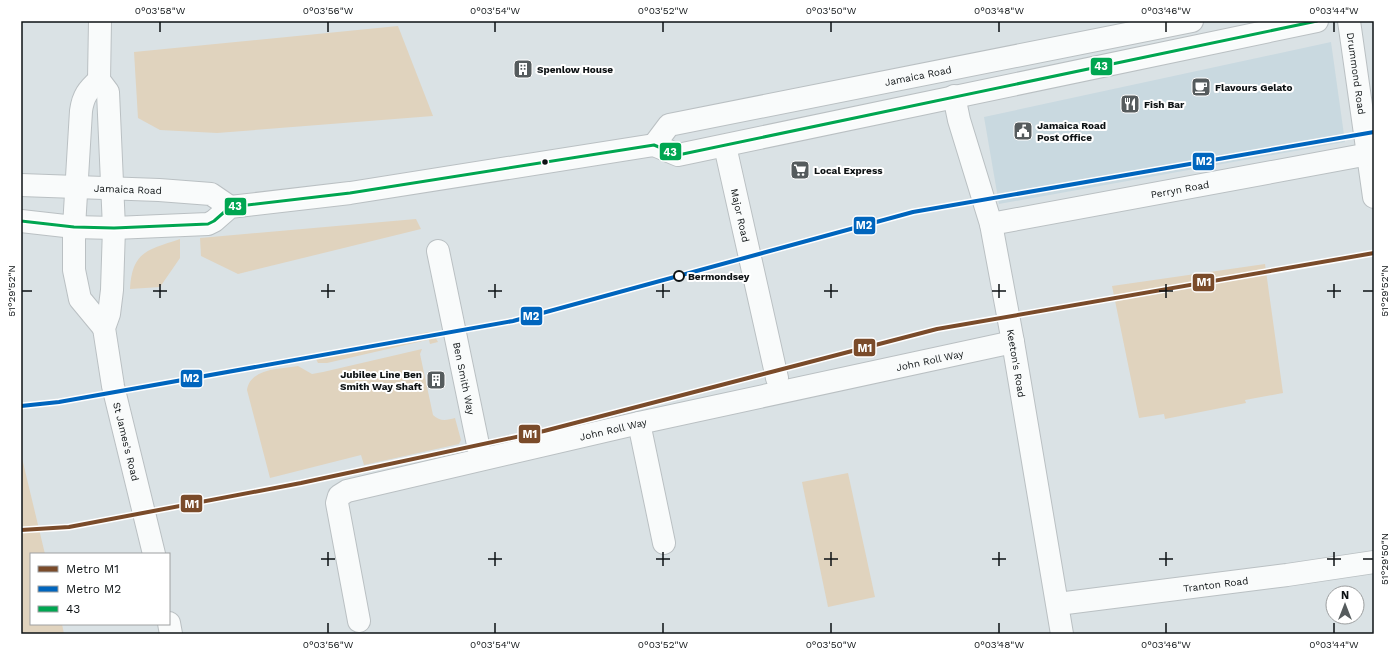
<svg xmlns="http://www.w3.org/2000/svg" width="1395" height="655" font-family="'Work Sans',sans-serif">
<rect width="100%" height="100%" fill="#dae2e5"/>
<path fill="#c9d9e0" d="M1331 42 1345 142 999 204 984 117Z"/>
<g fill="#e0d3be">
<path d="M398 26 433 116 217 133 160 130 138 118 134 52Z"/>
<path d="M416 219 421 229 238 274 201 256 200 238Z"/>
<path d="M180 239V258L160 287 130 289C132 251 148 250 180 239Z"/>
<path d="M1265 264 1283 393 1245 400 1246 403 1165 419 1164 414 1139 418 1112 286Z"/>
<path d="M428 332 433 333 438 342 430 344 429 340H427L327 363H318L316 359Z"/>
<path d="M422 349 420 354 433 415C440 422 447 420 455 418L461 440 459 444 364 465 361 455 270 478 247 390C250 368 281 369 298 366L312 374 323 372Z"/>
<path d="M21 454 45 554H31V624H62L64 634H21Z"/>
<path d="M848 473 875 597 828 607 802 482Z"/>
</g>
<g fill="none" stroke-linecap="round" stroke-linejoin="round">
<g stroke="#bac0c3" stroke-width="24">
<g id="minor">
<path id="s1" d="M100 21 99 80 108 92 114 228 112 290 109 314 104 328 113 386 154 554"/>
<path id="s2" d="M1349 21 1374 197"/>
<path d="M99 80C88 90 83 96 81 111L74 227V270L80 299 104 328"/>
<path id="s3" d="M954 96 959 120 991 224 1013 342 1062 634"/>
<path id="s4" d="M725 146 777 378"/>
<path id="s5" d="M991 224 1369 154"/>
<path id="s6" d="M438 251 481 459"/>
<path d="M639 423 664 543"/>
<path id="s7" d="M1058 604 1287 575 1374 562"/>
<path id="s8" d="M359 621 337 503 339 496 347 491 639 423 1013 342"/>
<path d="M169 623 171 634"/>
</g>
</g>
<g stroke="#bac0c3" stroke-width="24">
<g id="major">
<path id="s9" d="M654 145 669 125 1192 21"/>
<path id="s10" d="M21 185 159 190 211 194 230 207"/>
<path d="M21 221 74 227 114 228 208 224 214 221 230 207 350 193 654 145 678 155 1317 21"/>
</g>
</g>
<use href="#minor" stroke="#f9fbfb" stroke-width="22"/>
<use href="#major" stroke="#f9fbfb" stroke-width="22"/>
<g stroke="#fff" stroke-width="6">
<path id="bus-1" d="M21 221 74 227 114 228 208 224 214 221 230 207 350 193 654 145 678 155 1317 21"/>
</g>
<use href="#bus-1" stroke="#00a651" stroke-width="3"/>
<g stroke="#fff" stroke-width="7">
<path id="metro-1" d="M21 530 69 527 301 483 544 431 937 329 1374 253"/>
</g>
<g stroke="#fff" stroke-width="7">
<path id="metro-2" d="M21 406 59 402 513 321 913 212 1374 132"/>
</g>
<use href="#metro-1" stroke="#7a4b2a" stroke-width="4"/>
<use href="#metro-2" stroke="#0065bd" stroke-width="4"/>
</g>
<path fill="none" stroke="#0d1214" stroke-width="1.5" d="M160 22V32M328 22V32M495 22V32M663 22V32M831 22V32M999 22V32M1166 22V32M1334 22V32M160 284V298M328 284V298M495 284V298M663 284V298M831 284V298M999 284V298M1166 284V298M1334 284V298M22 291H32M153 291H167M321 291H335M488 291H502M656 291H670M824 291H838M992 291H1006M1159 291H1173M1327 291H1341M1363 291H1373M328 552V566M495 552V566M663 552V566M831 552V566M999 552V566M1166 552V566M1334 552V566M321 559H335M488 559H502M656 559H670M824 559H838M992 559H1006M1159 559H1173M1327 559H1341M1363 559H1373M328 623V633M495 623V633M663 623V633M831 623V633M999 623V633M1166 623V633M1334 623V633"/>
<defs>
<g id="building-square" transform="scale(1)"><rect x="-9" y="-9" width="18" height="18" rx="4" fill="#555b5d" stroke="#fff"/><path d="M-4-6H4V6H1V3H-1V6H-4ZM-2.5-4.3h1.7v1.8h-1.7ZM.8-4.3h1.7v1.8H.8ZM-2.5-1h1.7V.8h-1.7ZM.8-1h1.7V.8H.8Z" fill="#fff"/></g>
<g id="cafe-square" transform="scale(1)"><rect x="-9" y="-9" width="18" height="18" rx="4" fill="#555b5d" stroke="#fff"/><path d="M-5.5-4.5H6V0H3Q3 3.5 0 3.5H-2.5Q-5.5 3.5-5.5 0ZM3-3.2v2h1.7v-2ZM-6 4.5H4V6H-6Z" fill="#fff"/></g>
<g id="restaurant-square" transform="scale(1)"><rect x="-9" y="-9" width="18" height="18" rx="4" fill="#555b5d" stroke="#fff"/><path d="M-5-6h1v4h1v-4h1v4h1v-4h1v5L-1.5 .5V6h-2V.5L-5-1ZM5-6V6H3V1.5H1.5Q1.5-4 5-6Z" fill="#fff"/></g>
<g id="civic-square" transform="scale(1)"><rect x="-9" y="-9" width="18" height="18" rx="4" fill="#555b5d" stroke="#fff"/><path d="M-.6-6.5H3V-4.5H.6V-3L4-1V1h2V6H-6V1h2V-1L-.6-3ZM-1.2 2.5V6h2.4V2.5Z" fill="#fff"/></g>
<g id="supermarket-square" transform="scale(1)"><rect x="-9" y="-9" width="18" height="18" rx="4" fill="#555b5d" stroke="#fff"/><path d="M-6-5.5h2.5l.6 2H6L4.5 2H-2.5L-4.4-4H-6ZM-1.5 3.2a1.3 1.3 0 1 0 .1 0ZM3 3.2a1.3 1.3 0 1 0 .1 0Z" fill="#fff"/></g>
</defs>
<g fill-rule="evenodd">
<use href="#building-square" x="523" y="69"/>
<use href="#cafe-square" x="1201" y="87"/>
<use href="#restaurant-square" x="1130" y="104"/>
<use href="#civic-square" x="1023" y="131"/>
<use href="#supermarket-square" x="800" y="170"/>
<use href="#building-square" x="436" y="380"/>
</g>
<circle fill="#0d1214" stroke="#fff" stroke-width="1.5" cx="545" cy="162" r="3.5"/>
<circle fill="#fff" stroke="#0d1214" stroke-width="2" cx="679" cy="276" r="5"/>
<g text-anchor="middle" stroke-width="4" stroke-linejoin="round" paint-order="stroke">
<g font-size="10" font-weight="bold" fill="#0d1214" stroke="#fff" text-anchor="start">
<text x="537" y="73">Spenlow House</text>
<text x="1215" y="91">Flavours Gelato</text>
<text x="1144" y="108">Fish Bar</text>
<text x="1037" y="129">Jamaica Road<tspan x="1037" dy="12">Post Office</tspan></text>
<text x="814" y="174">Local Express</text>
<text x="422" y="378" text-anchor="end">Jubilee Line Ben<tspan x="422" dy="12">Smith Way Shaft</tspan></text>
</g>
<g font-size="10" fill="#0d1214" stroke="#fff">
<text dy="4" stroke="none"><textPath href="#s2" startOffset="53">Drummond Road</textPath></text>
<text dy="4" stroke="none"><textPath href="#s9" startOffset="279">Jamaica Road</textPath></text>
<text dy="4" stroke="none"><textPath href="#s10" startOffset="107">Jamaica Road</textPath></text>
<text dy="4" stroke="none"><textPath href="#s5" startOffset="192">Perryn Road</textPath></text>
<text dy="4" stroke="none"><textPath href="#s4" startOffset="71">Major Road</textPath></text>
<text dy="4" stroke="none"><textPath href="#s8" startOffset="734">John Roll Way</textPath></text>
<text dy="4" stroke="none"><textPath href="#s3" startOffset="275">Keeton's Road</textPath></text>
<text dy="4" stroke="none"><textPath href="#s6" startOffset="130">Ben Smith Way</textPath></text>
<text dy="4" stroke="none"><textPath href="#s8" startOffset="410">John Roll Way</textPath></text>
<text dy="4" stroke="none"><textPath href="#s1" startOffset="427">St James's Road</textPath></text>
<text dy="4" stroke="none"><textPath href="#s7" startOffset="159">Tranton Road</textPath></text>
</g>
<g font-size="10" font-weight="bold" fill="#0d1214" stroke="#fff" text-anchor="start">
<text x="688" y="280">Bermondsey</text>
</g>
</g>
<g stroke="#fff" stroke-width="1.5">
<rect x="1090" y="57" width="23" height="19" rx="4" fill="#00a651"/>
<rect x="659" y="142" width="23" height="19" rx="4" fill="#00a651"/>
<rect x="1192" y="152" width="23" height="19" rx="4" fill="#0065bd"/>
<rect x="224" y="197" width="23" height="19" rx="4" fill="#00a651"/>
<rect x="853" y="216" width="23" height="19" rx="4" fill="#0065bd"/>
<rect x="1192" y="273" width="23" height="19" rx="4" fill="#7a4b2a"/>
<rect x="520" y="306" width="23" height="20" rx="4" fill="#0065bd"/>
<rect x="853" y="338" width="23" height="19" rx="4" fill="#7a4b2a"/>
<rect x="180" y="369" width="23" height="19" rx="4" fill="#0065bd"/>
<rect x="518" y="424" width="23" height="20" rx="4" fill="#7a4b2a"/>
<rect x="180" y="494" width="23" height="19" rx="4" fill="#7a4b2a"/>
</g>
<g font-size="11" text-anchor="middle" font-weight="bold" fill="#fff">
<text x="1101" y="70">43</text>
<text x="670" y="156">43</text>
<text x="1204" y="165">M2</text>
<text x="235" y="210">43</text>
<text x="864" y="229">M2</text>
<text x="1204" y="286">M1</text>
<text x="531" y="320">M2</text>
<text x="865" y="352">M1</text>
<text x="191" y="382">M2</text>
<text x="530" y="438">M1</text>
<text x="192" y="508">M1</text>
</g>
<rect width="1395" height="655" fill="none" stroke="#ffffff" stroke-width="44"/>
<rect x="30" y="553" width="140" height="72" fill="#ffffff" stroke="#9ea0a1"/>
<rect x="38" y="566" width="20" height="6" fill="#7a4b2a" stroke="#9ea0a1"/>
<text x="66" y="573" font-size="12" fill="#0d1214">Metro M1</text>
<rect x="38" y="586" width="20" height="6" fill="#0065bd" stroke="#9ea0a1"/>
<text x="66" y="593" font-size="12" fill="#0d1214">Metro M2</text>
<rect x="38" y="606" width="20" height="6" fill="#00a651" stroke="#9ea0a1"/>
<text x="66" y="613" font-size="12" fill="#0d1214">43</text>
<g transform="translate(1345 605)"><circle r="19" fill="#ffffff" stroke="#9ea0a1"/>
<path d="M0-3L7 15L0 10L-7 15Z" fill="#555b5d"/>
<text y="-6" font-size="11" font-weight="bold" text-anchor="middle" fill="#0d1214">N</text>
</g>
<rect x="22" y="22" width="1351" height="611" fill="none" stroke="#0d1214" stroke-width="1.5"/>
<g font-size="10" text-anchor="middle" fill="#0d1214">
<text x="160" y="14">0°03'58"W</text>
<text x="328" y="14">0°03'56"W</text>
<text x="495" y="14">0°03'54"W</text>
<text x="663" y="14">0°03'52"W</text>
<text x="831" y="14">0°03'50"W</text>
<text x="999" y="14">0°03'48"W</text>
<text x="1166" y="14">0°03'46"W</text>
<text x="1334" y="14">0°03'44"W</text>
<text transform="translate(11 291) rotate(-90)" y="4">51°29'52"N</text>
<text transform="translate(1384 291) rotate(-90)" y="4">51°29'52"N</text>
<text transform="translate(1384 559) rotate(-90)" y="4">51°29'50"N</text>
<text x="328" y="648">0°03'56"W</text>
<text x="495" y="648">0°03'54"W</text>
<text x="663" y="648">0°03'52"W</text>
<text x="831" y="648">0°03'50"W</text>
<text x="999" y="648">0°03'48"W</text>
<text x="1166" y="648">0°03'46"W</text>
<text x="1334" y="648">0°03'44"W</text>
</g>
</svg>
